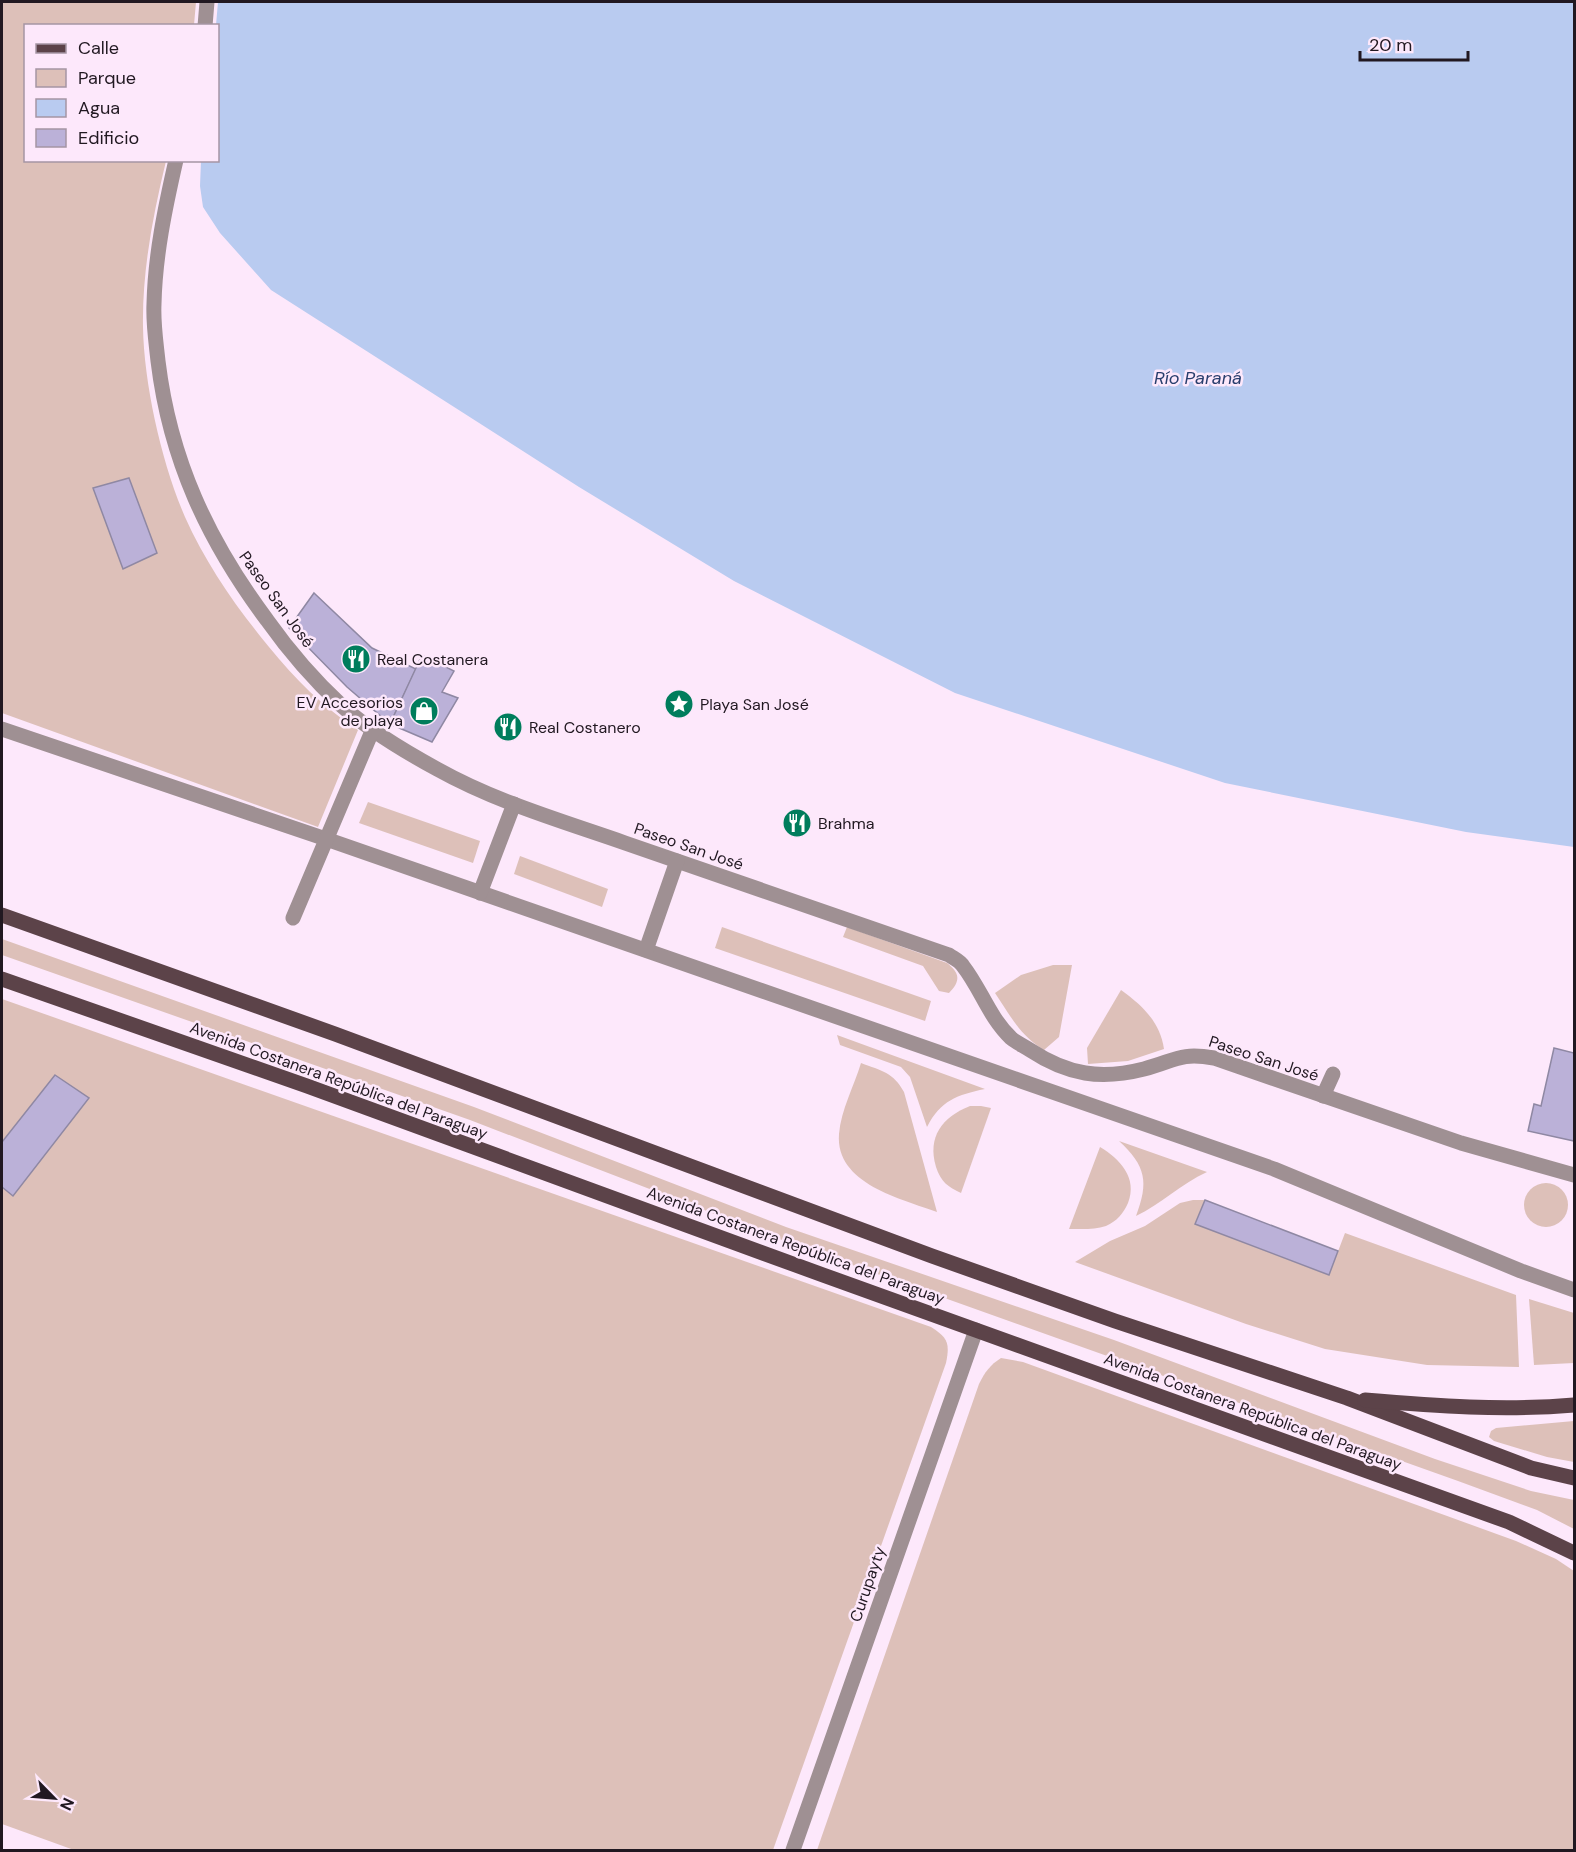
<svg xmlns="http://www.w3.org/2000/svg" width="1576" height="1852" font-family="'DM Sans',sans-serif">
<rect width="100%" height="100%" fill="#fde8fb"/>
<g fill="#ddc0b9">
<path d="M2 2H196L194 25 26 26V160L166 161C153 215 142 271 143 327 144 385 162 464 185 517 206 564 236 607 269 647 295 679 323 707 358 730L318 827 2 713Z"/>
<path d="M368 802 480 841 473 863 359 823Z"/>
<path d="M520 856 608 889 602 907 514 874Z"/>
<path d="M722 927 931 1001 925 1021 715 948Z"/>
<path d="M847 927 947 963C960 973 961 981 949 993L939 991 923 966 843 937Z"/>
<path d="M2 939 474 1107 786 1227 1114 1340 1435 1459 1531 1491 1574 1500V1529L1537 1510 1458 1481 782 1240 470 1120 2 955Z"/>
<path d="M1053 965H1072L1059 1037 1044 1050C1020 1036 1010 1015 995 993L1021 975Z"/>
<path d="M1121 990C1143 1006 1160 1022 1164 1049L1128 1061 1088 1064 1087 1048Z"/>
<path d="M2 999 931 1327C948 1338 950 1343 946 1363L773 1850H74L2 1824Z"/>
<path d="M837 1035 985 1089C957 1095 941 1100 927 1127L910 1077 901 1067 840 1045Z"/>
<path d="M861 1063C882 1071 893 1072 904 1092L937 1212C902 1199 835 1184 839 1134 841 1110 854 1086 861 1063Z"/>
<path d="M970 1106H981L991 1108 961 1193C948 1187 941 1182 936 1167 927 1137 942 1117 970 1106Z"/>
<path d="M1119 1141 1207 1172C1181 1184 1161 1204 1136 1216 1149 1182 1146 1166 1119 1141Z"/>
<path d="M1100 1147C1120 1159 1138 1178 1128 1203 1123 1214 1117 1221 1106 1226 1095 1230 1081 1229 1069 1229Z"/>
<circle cx="1546" cy="1205" r="22"/>
<path d="M1193 1200H1205L1196 1224 1329 1275 1345 1233 1516 1295 1519 1367 1427 1365 1325 1349 1246 1324 1075 1262 1110 1241 1145 1226 1180 1203Z"/>
<path d="M1529 1299 1574 1313V1363L1534 1365Z"/>
<path d="M1001 1358 1023 1362 1516 1541 1556 1559 1574 1571V1850H817L979 1384C985 1372 990 1365 1001 1358Z"/>
<path d="M1574 1421V1462L1547 1457 1494 1441 1489 1437 1491 1431 1496 1428Z"/>
</g>
<path fill="#b9cbf0" d="M218 2H1574V847L1466 832 1225 783 955 693 734 581 579 487 271 290 220 233 203 207 200 186 201 161 218 160V26L216 25Z"/>
<g fill="#bbb1d8" stroke="#8f88a3" stroke-width="1.5">
<path d="M129 478 157 553 123 569 93 488Z"/>
<path d="M314 593 372 648 416 669 390 724 347 687 289 628Z"/>
<path d="M422 655 454 671 442 692 458 698 432 742 390 724Z"/>
<path d="M1554 1048 1574 1053V1141L1528 1131 1534 1104 1541 1106Z"/>
<path d="M55 1075 89 1098 13 1196 2 1187V1142Z"/>
<path d="M1205 1200 1338 1251 1329 1275 1195 1224Z"/>
</g>
<g fill="none" stroke-linecap="round" stroke-linejoin="round">
<g stroke="#9f9093" stroke-width="15">
<path d="M205 26 207 2"/>
<path d="M176 160C165 208 155 256 154 304 153 323 156 342 158 361 170 460 208 541 267 620 289 651 314 680 342 706 370 731 404 751 437 769 496 802 562 821 625 843 733 881 841 918 949 955 953 958 960 961 963 966 981 989 989 1017 1011 1038 1017 1043 1024 1046 1030 1050 1068 1075 1101 1080 1144 1069 1175 1061 1179 1052 1214 1058L1461 1143 1574 1175"/>
<path d="M2 729 326 839 1274 1169 1521 1271 1574 1290"/>
<path d="M480 893 514 804"/>
<path d="M293 918 373 729"/>
<path d="M646 950 677 861"/>
<path d="M1323 1096 1333 1074"/>
<path d="M793 1850 976 1330"/>
</g>
<g stroke="#5c4349" stroke-width="15">
<path d="M2 915 335 1034 932 1256 1115 1321 1347 1398 1531 1468 1574 1478"/>
<path d="M2 979 307 1086 823 1275 1509 1522 1574 1553"/>
<path d="M1365 1400C1435 1406 1504 1411 1574 1405"/>
</g>
</g>
<defs>
<g id="restaurant-disc" transform="scale(1.5)"><circle r="9.5" fill="#007d5c" stroke="#fde8fb"/><path d="M-5-6h1v4h1v-4h1v4h1v-4h1v5L-1.5 .5V6h-2V.5L-5-1ZM5-6V6H3V1.5H1.5Q1.5-4 5-6Z" fill="#fff"/></g>
<g id="sight-disc" transform="scale(1.5)"><circle r="9.5" fill="#007d5c" stroke="#fde8fb"/><path d="M0-6L1.8-2.2L6-1.7L2.9 1.2L3.7 5.4L0 3.3L-3.7 5.4L-2.9 1.2L-6-1.7L-1.8-2.2Z" fill="#fff"/></g>
<g id="shop-disc" transform="scale(1.5)"><circle r="9.5" fill="#007d5c" stroke="#fde8fb"/><path d="M-5-2.5h2.3a2.7 3.5 0 0 1 5.4 0H5L5.5 6h-11ZM-1.5-2.5h3a1.5 2.3 0 0 0-3 0Z" fill="#fff"/></g>
</defs>
<g fill-rule="evenodd">
<use href="#restaurant-disc" x="356" y="659"/>
<use href="#sight-disc" x="679" y="704"/>
<use href="#shop-disc" x="424" y="711"/>
<use href="#restaurant-disc" x="508" y="727"/>
<use href="#restaurant-disc" x="797" y="823"/>
</g>
<g text-anchor="middle" stroke-width="5" stroke-linejoin="round" paint-order="stroke">
<g font-size="16" fill="#211821" stroke="#fde8fb">
<text transform="translate(277 599) rotate(54)" y="6">Paseo San José</text>
<text transform="translate(689 846) rotate(19)" y="6">Paseo San José</text>
<text transform="translate(1264 1058) rotate(18)" y="6">Paseo San José</text>
<text transform="translate(339 1080) rotate(20)" y="6">Avenida Costanera República del Paraguay</text>
<text transform="translate(796 1245) rotate(20)" y="6">Avenida Costanera República del Paraguay</text>
<text transform="translate(1253 1411) rotate(20)" y="6">Avenida Costanera República del Paraguay</text>
<text transform="translate(867 1584) rotate(-71)" y="6">Curupayty</text>
</g>
<g font-size="16" fill="#211821" stroke="#fde8fb" text-anchor="start">
<text x="377" y="665">Real Costanera</text>
<text x="403" y="708" text-anchor="end">EV Accesorios<tspan x="403" dy="18">de playa</tspan></text>
<text x="700" y="710">Playa San José</text>
<text x="529" y="733">Real Costanero</text>
<text x="818" y="829">Brahma</text>
</g>
<g font-size="18" font-style="italic" fill="#293e6d" stroke="#fde8fb">
<text x="1198" y="384">Río Paraná</text>
</g>
</g>
<rect width="1576" height="1852" fill="none" stroke="#211821" stroke-width="6"/>
<rect x="24" y="24" width="195" height="138" fill="#fde8fb" stroke="#a595a4" stroke-width="1.5"/>
<rect x="36" y="44" width="30" height="9" fill="#5c4349" stroke="#a595a4" stroke-width="1.5"/>
<text x="78" y="54" font-size="18" fill="#211821">Calle</text>
<rect x="36" y="69" width="30" height="18" fill="#ddc0b9" stroke="#a595a4" stroke-width="1.5"/>
<text x="78" y="84" font-size="18" fill="#211821">Parque</text>
<rect x="36" y="99" width="30" height="18" fill="#b9cbf0" stroke="#a595a4" stroke-width="1.5"/>
<text x="78" y="114" font-size="18" fill="#211821">Agua</text>
<rect x="36" y="129" width="30" height="18" fill="#bbb1d8" stroke="#a595a4" stroke-width="1.5"/>
<text x="78" y="144" font-size="18" fill="#211821">Edificio</text>
<g transform="translate(54 1798) rotate(115)" stroke="#fde8fb" stroke-width="4.5" paint-order="stroke">
<path d="M0-4.5L10 22L0 15L-10 22Z" fill="#211821"/>
<text y="-9" font-size="16" font-weight="bold" text-anchor="middle" fill="#211821">N</text>
</g>
<path d="M1360 51v9h108v-9" fill="none" stroke="#211821" stroke-width="3"/>
<text x="1369" y="51" font-size="18" fill="#211821" stroke="#fde8fb" stroke-width="4.5" paint-order="stroke">20 m</text>
</svg>
